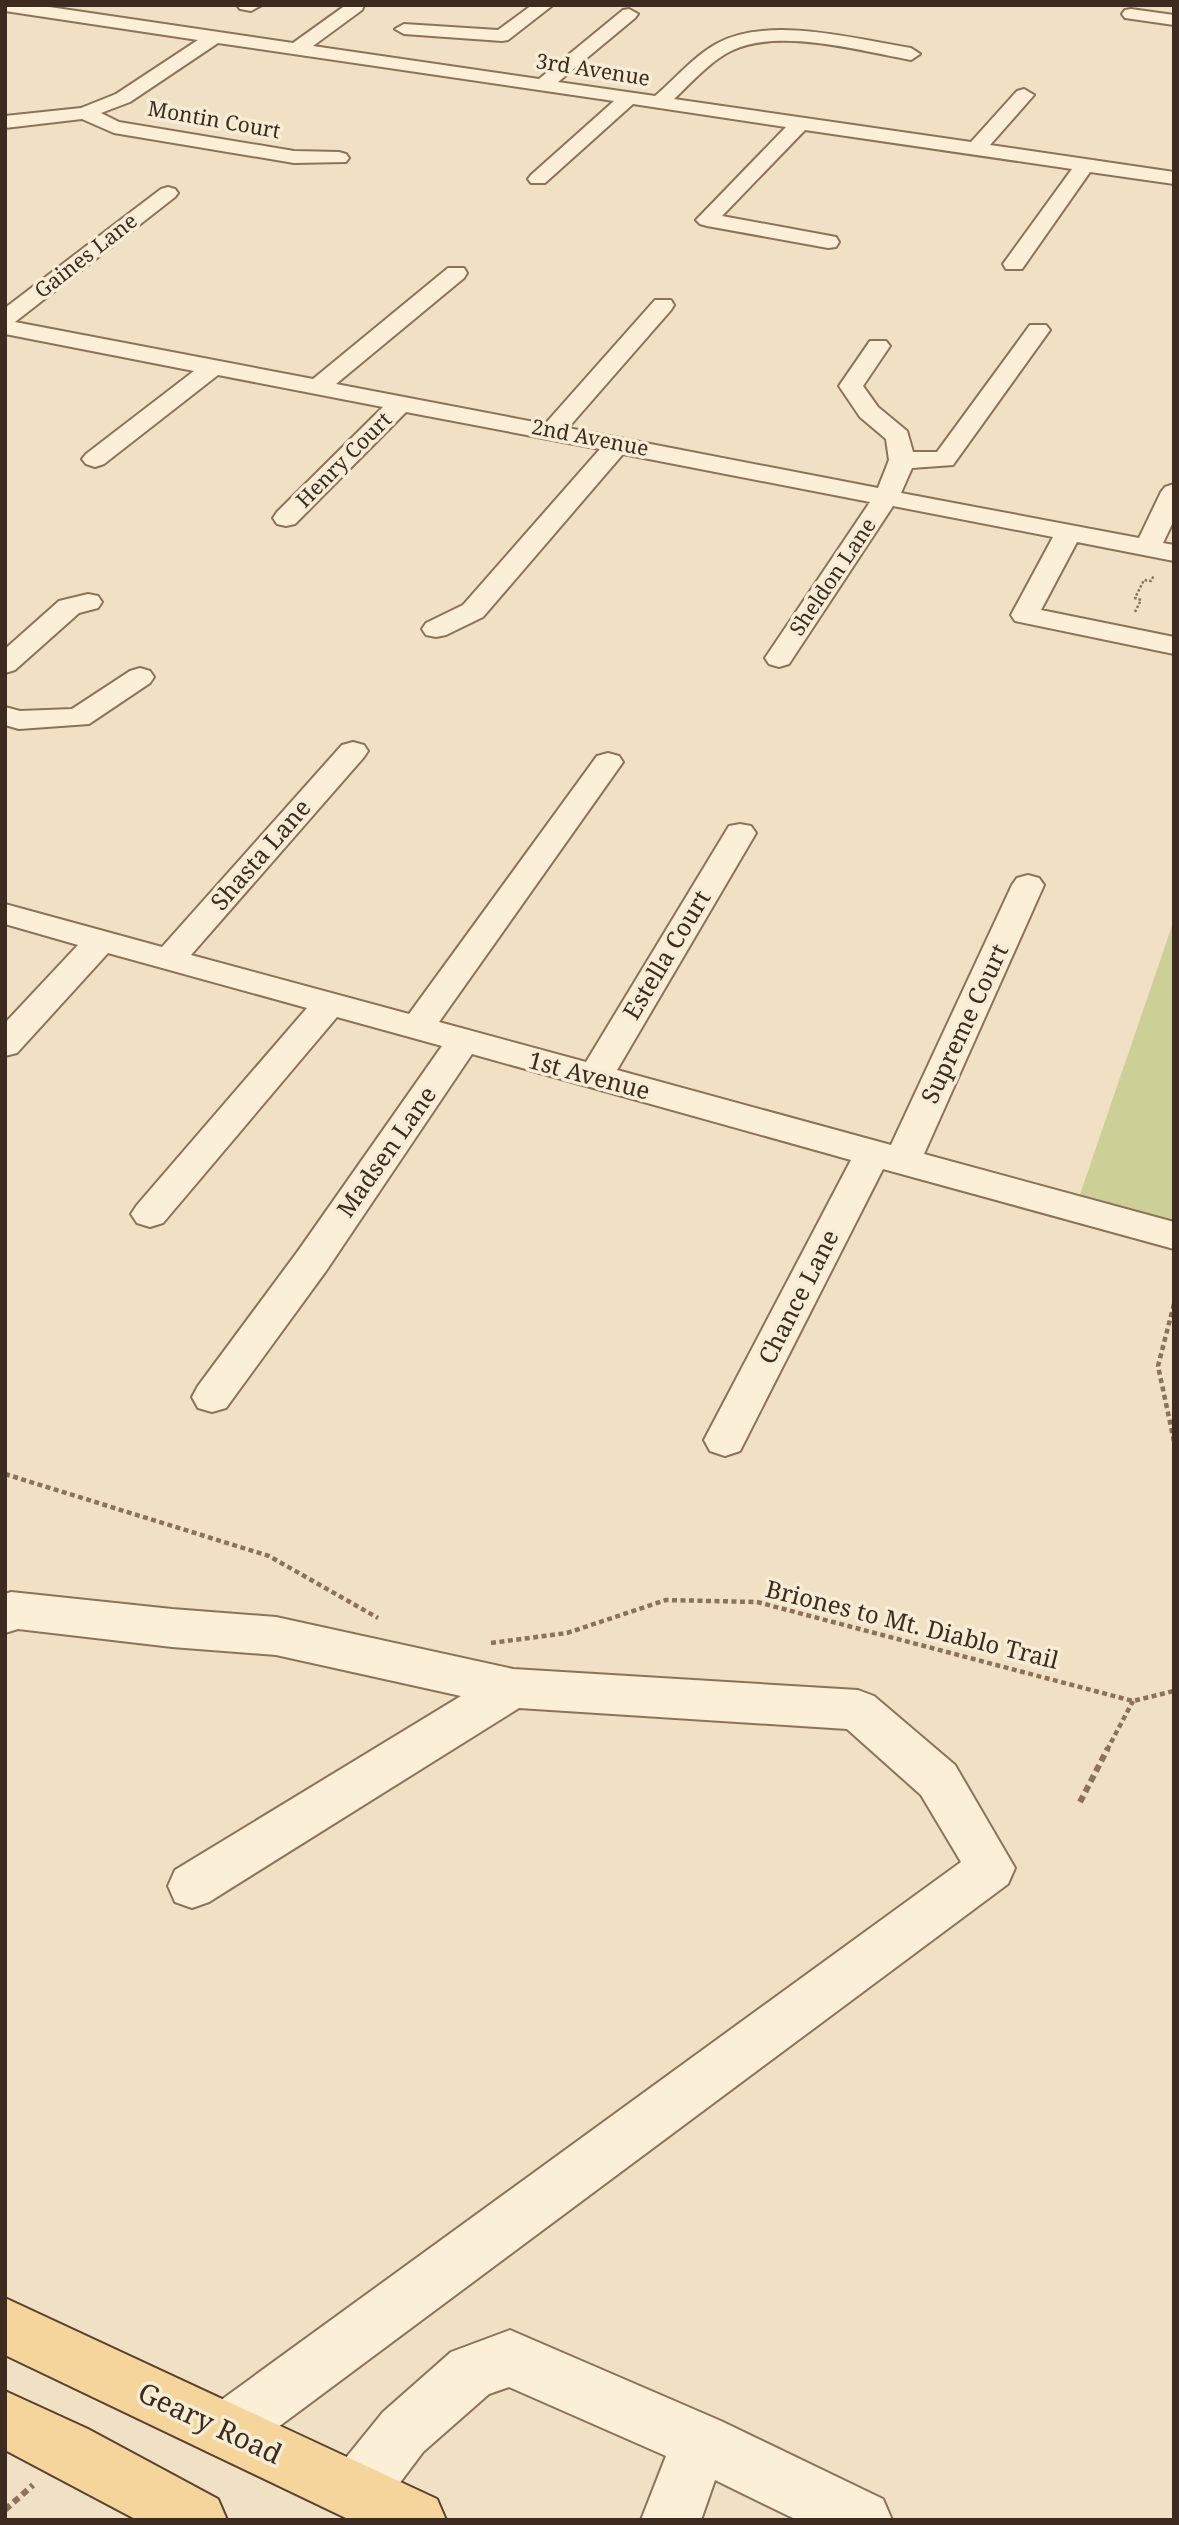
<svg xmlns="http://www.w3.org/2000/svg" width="1179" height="2525" font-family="'Noto Serif',serif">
<rect width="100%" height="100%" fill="#f1e1c4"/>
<path fill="#ccd097" d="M1174 920V1236L1075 1209Z"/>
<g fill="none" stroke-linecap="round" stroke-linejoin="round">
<g stroke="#8d7259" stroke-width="4">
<g id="minor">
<path d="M5 5H36L293 43 346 5H364L362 10 313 46 539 79 623 10 629 9 638 14 635 18 558 82 655 96C675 79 693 57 716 44 768 15 855 39 911 48L920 54 911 60C861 51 781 28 733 50 711 60 692 82 674 99L971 142 1017 91 1024 89 1034 95 990 145 1174 172V184L1090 172 1022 269H1006L1003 264 1072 169 805 130 722 216 836 237 839 242 836 247 828 248 707 226 700 224 696 220 786 127 633 104 545 183H531L528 179 531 175 614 101 218 43 130 102 101 113 119 122 294 151 339 152 346 154 349 158 346 162 294 163 114 133 82 119 5 128V116L81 108 116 94 198 40 5 11Z"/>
<path d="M237 5H259L260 6 251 11 240 9Z"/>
<path d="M532 5H553L508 40 502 41 404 34 395 29 404 24 498 30Z"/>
<path d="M1131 9 1174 15V25L1125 18 1122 14 1125 10Z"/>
<path d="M168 187 175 189 178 193 175 197 15 322 313 379 448 268H464L467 273 464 278 336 384 545 424 655 300H671L674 305 671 310 568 428 878 488 889 460 886 439 860 417 839 386 870 341H886L890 346 863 386 878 407 907 431 913 452H937L1030 325H1046L1050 330 953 465 912 468 901 493 1139 538 1161 492 1165 487 1174 484V520L1163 543 1174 545V561L1077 542 1041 610 1174 637V654L1015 621 1011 615 1053 537 893 506 789 664 779 667 769 664 765 658 870 502 623 454 483 617 446 635 436 637 426 635 422 629 426 623 463 605 600 449 406 412 295 524 286 526 277 524 273 518 277 512 383 407 218 375 104 464 95 467 86 464 82 459 86 454 194 371 5 334V308L161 189Z"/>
<path d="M88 594 98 596 102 602 98 608 79 613 15 670 5 673V649L59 601Z"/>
<path d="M140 668 150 671 154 677 150 683 89 724 19 729 5 725V707L20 711 72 709 130 671Z"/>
<path d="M353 742 364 745 368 751 364 757 191 955 409 1014 597 756 608 753 619 756 623 762 439 1022 586 1062 729 826 740 824 751 826 756 833 617 1070 891 1145 1012 885 1017 878 1028 875 1039 878 1044 885 924 1154 1174 1222V1249L883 1169 740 1451 725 1456 710 1451 704 1440 851 1160 472 1054 326 1271 226 1408 212 1412 198 1408 192 1397 198 1386 298 1251 442 1046 337 1017 163 1223 150 1227 137 1223 131 1214 137 1205 307 1008 108 953 17 1053 5 1056V1023L78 945 5 924V904L162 947 342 745Z"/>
<path d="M11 1592 172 1609 276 1617 513 1669 858 1690 874 1696 955 1765 1015 1868 1008 1884 246 2451 226 2460 206 2451 197 2431 206 2411 961 1862 921 1795 847 1729 519 1708 209 1902 192 1908 175 1902 168 1886 175 1870 461 1696 276 1655 172 1647 18 1629 5 1633V1594Z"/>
<path d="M510 2330 721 2421 883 2499 892 2520H797L715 2480 701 2520H641L666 2456 509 2387 489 2394 423 2452 378 2512 359 2520 336 2512 328 2491 336 2470 383 2412 451 2352Z"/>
</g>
</g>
<g stroke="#5a402e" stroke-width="4">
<g id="major">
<path d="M5 2298 437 2499 446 2520H350L5 2355Z"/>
<path d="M5 2391 88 2429 218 2499 227 2520H137L5 2450Z"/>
</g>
</g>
<path stroke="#8d7259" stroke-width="2.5" stroke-dasharray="2.5 2" stroke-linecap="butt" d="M1135 612 1141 600 1135 598 1144 580 1151 581 1154 575"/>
<g stroke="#8d7259" stroke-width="4.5" stroke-dasharray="5 3.5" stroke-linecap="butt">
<path d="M1174 1304 1158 1366 1174 1441"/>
<path d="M5 1474 269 1556 378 1618"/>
<path d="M491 1643 567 1633 666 1600 757 1602 1133 1701 1174 1691"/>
<path d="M1107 1750 1133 1701"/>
</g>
<g stroke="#8d7259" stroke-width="6" stroke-dasharray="7 4.5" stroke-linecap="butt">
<path d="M1080 1802 1108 1748"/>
<path d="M5 2510 33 2485"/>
</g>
<use href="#minor" fill="#fbefd8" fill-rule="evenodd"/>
<use href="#major" fill="#f5d59b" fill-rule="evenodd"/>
</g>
<g text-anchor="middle" stroke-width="7" stroke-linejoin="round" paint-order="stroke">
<g font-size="21" fill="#3c2b1e" stroke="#f7ecd5">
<text transform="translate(593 70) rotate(9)" y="7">3rd Avenue</text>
<text transform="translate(214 120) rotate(10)" y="7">Montin Court</text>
<text transform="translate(86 256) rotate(-38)" y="7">Gaines Lane</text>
<text transform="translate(590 438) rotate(11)" y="7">2nd Avenue</text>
<text transform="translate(344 460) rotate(-45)" y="7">Henry Court</text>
<text transform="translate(833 577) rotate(-56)" y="7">Sheldon Lane</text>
</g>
<g font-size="24" fill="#3c2b1e" stroke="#f7ecd5">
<text transform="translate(261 855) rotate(-49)" y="8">Shasta Lane</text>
<text transform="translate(667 955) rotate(-59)" y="8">Estella Court</text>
<text transform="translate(965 1024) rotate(-65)" y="8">Supreme Court</text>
<text transform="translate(589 1076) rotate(15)" y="8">1st Avenue</text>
<text transform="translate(387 1152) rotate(-55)" y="8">Madsen Lane</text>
<text transform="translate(799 1297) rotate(-63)" y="8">Chance Lane</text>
<text transform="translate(912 1625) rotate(14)" y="8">Briones to Mt. Diablo Trail</text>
</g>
<g font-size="28" fill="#3c2b1e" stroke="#f7ecd5">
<text transform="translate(210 2423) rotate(25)" y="10">Geary Road</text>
</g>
</g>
<rect width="1179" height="2525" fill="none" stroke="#3c2b1e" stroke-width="14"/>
</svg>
